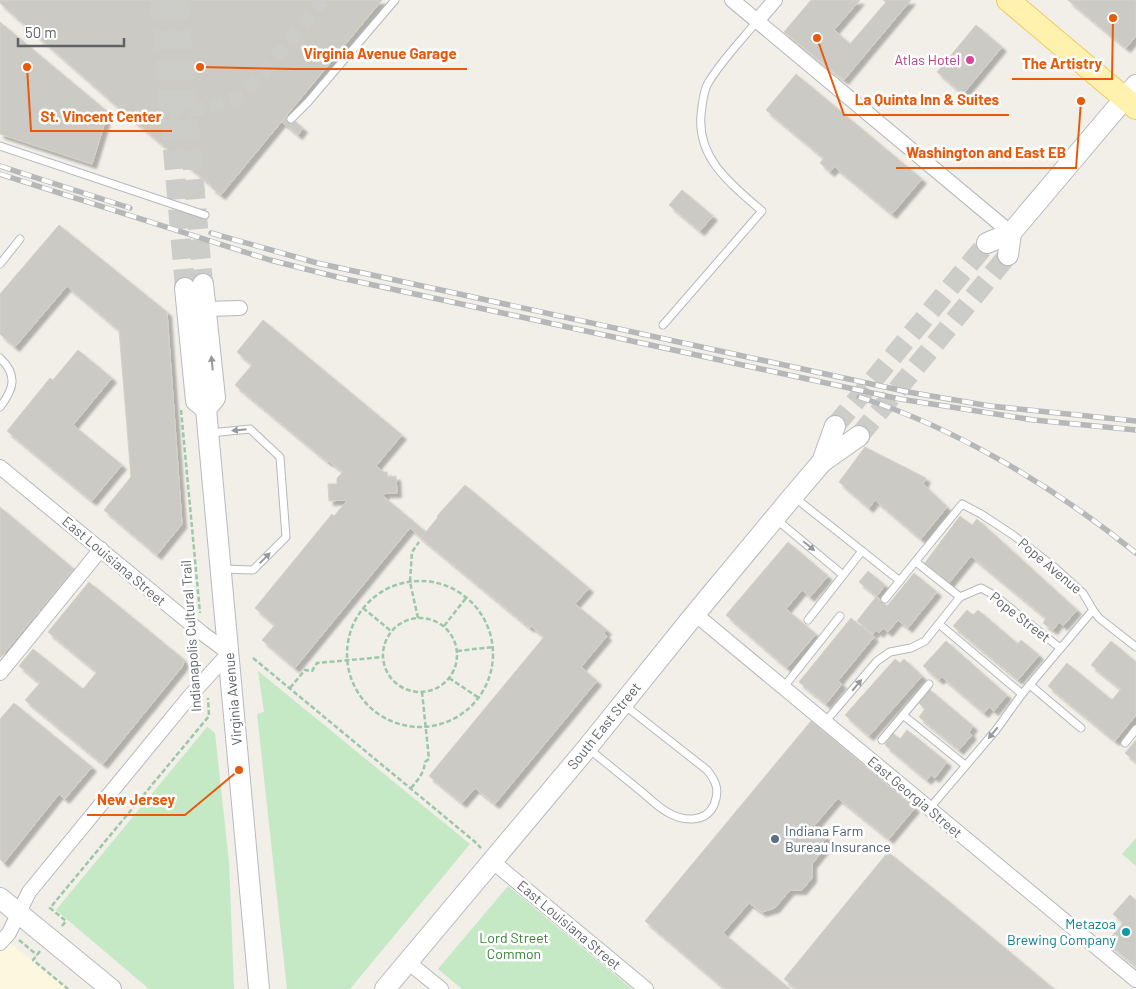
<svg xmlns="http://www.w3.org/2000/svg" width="1136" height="989" font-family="Barlow,sans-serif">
<defs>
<filter id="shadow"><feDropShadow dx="4.5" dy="4.5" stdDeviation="1" flood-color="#0004"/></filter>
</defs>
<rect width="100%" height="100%" fill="#f1efe8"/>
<path fill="#fef7e0" d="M0 934 4 938 68 989H0Z"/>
<g fill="#c5e8c5">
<path d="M258 671 470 844 350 989H287L257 714 264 712Z"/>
<path d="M207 727 215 733 229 862 234 989H149L56 910Z"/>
<path d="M1136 838V866L1122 854Z"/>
<path d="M508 886 632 989H462L438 969Z"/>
</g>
<g fill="#cccac5" stroke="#d6d1c6" filter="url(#shadow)">
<path d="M0 0H382L221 195 211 187 212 186 126 114 0 3Z"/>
<path d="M811 0H860L834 30 850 44 886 2 883 0H911L844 80 784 32Z"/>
<path d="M1068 0H1136V36L1126 48Z"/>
<path d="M0 22 108 112 92 164 0 134Z"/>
<path d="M976 25 1002 47 963 94 937 72Z"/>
<path d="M796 74 922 179 892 214 835 167 830 172 820 163 824 158 766 110Z"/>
<path d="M287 115 303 128 298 135 282 122Z"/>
<path d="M682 190 713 216 700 231 669 205Z"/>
<path d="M59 225 167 312 182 524 157 555 104 510 131 477 119 330 67 286 15 347 0 334V294Z"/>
<path d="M263 320 402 435 376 466 383 472H387L388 477 396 476 397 493H386L383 496 426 532 421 538 410 528 295 668 262 640 275 625 255 608 332 514 334 516 346 502 344 500 329 501 328 484H337V478L343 472 329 461 328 462 235 385 252 365 237 352Z"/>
<path d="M78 350 112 378 73 425 122 465 92 501 7 431 50 378 53 380Z"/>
<path d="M865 447 926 478 923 484 947 507 921 539 875 500 869 508 839 482Z"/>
<path d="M465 485 589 588 575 604 607 630 604 633 607 636 581 667 597 681 495 804 475 788 462 803 429 776 544 637 531 626 530 628 421 538 438 517 437 516Z"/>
<path d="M0 507 74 569 0 658Z"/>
<path d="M960 516 972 525 977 519 1077 610 1063 626 1059 622 1053 630 1043 623 1046 618 971 556 949 583 924 564Z"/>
<path d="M788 542 828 576 810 597 802 590 786 609 816 634 787 668 726 615Z"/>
<path d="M868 571 885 585 877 596 859 582Z"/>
<path d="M914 573 937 592 908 628 898 620 888 632 883 628 879 633 876 630 873 634 857 621 876 597 887 606Z"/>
<path d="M89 582 181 657 184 662 182 667 103 764 25 700 40 683 19 666 33 649 83 689 97 672 48 632Z"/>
<path d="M967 610 973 615 978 610 1018 644 1021 640 1039 655 1018 680 953 626Z"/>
<path d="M851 618 874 637 838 681 842 684 826 704 799 682Z"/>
<path d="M946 641 1007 695 994 711 989 707 984 713 942 677 939 680 923 666Z"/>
<path d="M1111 641 1136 662V715L1115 741 1048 686 1067 663 1112 700 1121 689 1091 665Z"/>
<path d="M895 659 900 663 904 659 922 676 869 736 845 715Z"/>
<path d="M929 689 973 726 969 732 972 735 959 750 919 717 925 709 918 702Z"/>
<path d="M14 703 92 767 65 799 59 794 4 863 0 859V719Z"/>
<path d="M811 721 915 808 889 839 838 798 814 826 827 838 823 842 824 849 812 864V878L802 890H790L775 908 762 912 749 903 723 933 790 989H725L645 921Z"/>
<path d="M907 730 947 762 935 778 931 775 927 780 885 745 893 733 900 739Z"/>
<path d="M1136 740V762L1125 753Z"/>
<path d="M888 852 957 908 1054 989H796L784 979Z"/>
<path d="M1130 895 1136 900V966L1107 942 1123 923 1113 914Z"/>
</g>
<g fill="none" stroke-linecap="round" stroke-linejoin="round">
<path stroke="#ccccc8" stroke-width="14" stroke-dasharray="14 7" stroke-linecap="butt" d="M169 112C196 110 219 106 244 95L323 0"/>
<g stroke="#ccccc8" stroke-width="20" stroke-dasharray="20 10" stroke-linecap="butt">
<path d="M160 0 185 288"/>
<path d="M178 0 203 284"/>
<path d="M835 426 987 243"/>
<path d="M859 436 1008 255"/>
</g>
<g stroke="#b5b8bc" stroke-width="9">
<g id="lane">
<path d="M291 119 308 102 395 0"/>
<path d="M0 146 205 215"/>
<path d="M0 264 20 239"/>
<path d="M663 325 762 211C732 185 697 159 701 115 702 105 703 94 707 85 719 63 741 41 757 21"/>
<path d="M0 358C18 375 14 389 0 407"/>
<path d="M210 433 250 429 280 457 286 537 253 570 221 569"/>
<path d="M794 497 900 581"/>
<path d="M777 520 843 575"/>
<path d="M916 562 960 597"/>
<path d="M885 599 962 504 981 514 1013 535 1053 566 1083 593 1093 610 1022 694 996 730 929 809"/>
<path d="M1093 610 1099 618 1136 647"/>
<path d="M808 620 862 551"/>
<path d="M939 624 1022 694"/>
<path d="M1030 685 1081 728"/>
<path d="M783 688 840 616"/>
<path d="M903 715 929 684"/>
<path d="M825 722 877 661 890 652 911 648 925 641 960 597 981 588 994 595 1060 648"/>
<path d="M882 740 903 715 965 765"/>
<path d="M1125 743 1136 729"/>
<path d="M589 749C607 764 625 778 643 793 650 799 658 807 667 812 682 821 705 824 714 805 720 790 716 781 707 770L623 704"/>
</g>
</g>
<g stroke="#b5b8bc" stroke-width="16">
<g id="street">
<path d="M732 0 1011 233"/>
<path d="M757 21 775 0"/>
<path d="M206 309 240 308"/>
<path d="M0 467 202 633 229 653 190 696 29 892 9 933 0 943"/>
<path d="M695 614 1136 980"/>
<path d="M0 673 101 549"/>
<path d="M492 861 646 989"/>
<path d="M408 962 441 989"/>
</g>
</g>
<g stroke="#b6babf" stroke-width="22">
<g id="secondary">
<path d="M987 243 1011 233 1136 85"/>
<path d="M1008 255 1011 233"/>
<path d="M203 284 215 398 206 409 259 989"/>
<path d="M185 288 196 401 206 409"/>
<path d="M822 462 835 426"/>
<path d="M0 898 111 989"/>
<path d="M385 989 587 748 695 614 793 496 822 462 859 436"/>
</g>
</g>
<g stroke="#f2c960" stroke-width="24">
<path id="primary" d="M1008 0 1136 108"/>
</g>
<g stroke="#9cc7a9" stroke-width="2.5" stroke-dasharray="5 2.5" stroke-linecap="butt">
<path d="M181 410 200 613"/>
<circle cx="420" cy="654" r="73"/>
<path d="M363 608 391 631"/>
<circle cx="420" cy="655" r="37"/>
<path d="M418 618 410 582 412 552 419 542"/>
<path d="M444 626 466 598"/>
<path d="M457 651 493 647"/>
<path d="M253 658 474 841 481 848"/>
<path d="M449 678 479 698"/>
<path d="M290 688 305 670 312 671 317 663 383 657"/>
<path d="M411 788C418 780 424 773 425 762L429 759 422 692"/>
<path d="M62 926 66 921 50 908 209 716 208 698"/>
<path d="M19 940 37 955"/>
<path d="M40 951 33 960 68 989"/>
</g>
<use href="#lane" stroke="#fff" stroke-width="7"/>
<use href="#street" stroke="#fff" stroke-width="14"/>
<use href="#secondary" stroke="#fff" stroke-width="20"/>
<use href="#primary" stroke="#fff2af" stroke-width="22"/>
<g stroke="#b6b7b8" stroke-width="5.5">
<g id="rail">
<path d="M0 166 130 208"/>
<path d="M0 174 270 260 341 278 900 399 1034 420 1136 430"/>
<path d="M211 233 317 263 908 392 990 406 1136 421"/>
<path d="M859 397C957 428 1057 489 1136 553"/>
</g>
</g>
<use href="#rail" stroke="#fff" stroke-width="4" stroke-dasharray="11" stroke-linecap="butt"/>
</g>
<defs><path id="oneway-solid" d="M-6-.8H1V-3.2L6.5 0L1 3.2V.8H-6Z" transform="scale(1.25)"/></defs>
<g fill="#979a9d">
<use href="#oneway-solid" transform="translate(212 363) rotate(-96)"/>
<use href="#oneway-solid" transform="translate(239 430) rotate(174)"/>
<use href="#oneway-solid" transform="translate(809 546) rotate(40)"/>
<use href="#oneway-solid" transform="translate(265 558) rotate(-45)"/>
<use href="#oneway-solid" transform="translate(857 685) rotate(-50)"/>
<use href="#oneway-solid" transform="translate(993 733) rotate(130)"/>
</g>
<circle fill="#d1479c" stroke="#fff" stroke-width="2" cx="970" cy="60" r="5"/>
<circle fill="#5c6f8a" stroke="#fff" stroke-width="2" cx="775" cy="839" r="5"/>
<circle fill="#0f9aa8" stroke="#fff" stroke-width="2" cx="1126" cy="932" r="5"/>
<g text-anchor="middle" stroke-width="5" stroke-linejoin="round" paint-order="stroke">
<g font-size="14" fill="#b23c85" stroke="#fff" text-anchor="end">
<text x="960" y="65">Atlas Hotel</text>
</g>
<g font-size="14" fill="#5f6368" stroke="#fff">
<text transform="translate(114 561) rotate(40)" y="5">East Louisiana Street</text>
<text transform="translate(1050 566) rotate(40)" y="5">Pope Avenue</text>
<text transform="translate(1020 617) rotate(38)" y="5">Pope Street</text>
<text transform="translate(191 636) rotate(-94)" y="5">Indianapolis Cultural Trail</text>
<text transform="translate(233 699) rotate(-95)" y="5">Virginia Avenue</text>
<text transform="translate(604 726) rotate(-51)" y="5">South East Street</text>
<text transform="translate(915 797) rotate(40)" y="5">East Georgia Street</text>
<text transform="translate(569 925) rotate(40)" y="5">East Louisiana Street</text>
</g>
<g font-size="14" fill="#4e5e75" stroke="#fff" text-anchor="start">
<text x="785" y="836">Indiana Farm<tspan x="785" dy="16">Bureau Insurance</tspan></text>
</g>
<g font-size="14" fill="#0d838f" stroke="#fff" text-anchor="end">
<text x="1116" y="929">Metazoa<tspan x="1116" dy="16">Brewing Company</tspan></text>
</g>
<g font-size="14" fill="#348238" stroke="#fff">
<text x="514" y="943">Lord Street<tspan x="514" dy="16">Common</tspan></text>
</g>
</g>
<path fill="none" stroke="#e8590c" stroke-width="2" d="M200 67L294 69H467M1113 18L1112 79H1012M817 38L844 115H1009M27 67L31 131H172M1081 101L1076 168H896M239 770L185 815H87"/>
<g fill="#e8590c" stroke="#fff" stroke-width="2">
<circle cx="200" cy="67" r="5"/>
<circle cx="1113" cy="18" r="5"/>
<circle cx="817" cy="38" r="5"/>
<circle cx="27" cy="67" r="5"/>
<circle cx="1081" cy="101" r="5"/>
<circle cx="239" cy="770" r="5"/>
</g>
<g font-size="15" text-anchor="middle" font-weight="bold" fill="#e8590c" stroke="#fff" stroke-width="5" stroke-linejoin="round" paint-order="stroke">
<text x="380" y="59">Virginia Avenue Garage</text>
<text x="1062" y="69">The Artistry</text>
<text x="927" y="105">La Quinta Inn &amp; Suites</text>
<text x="101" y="122">St. Vincent Center</text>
<text x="986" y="158">Washington and East EB</text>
<text x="136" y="805">New Jersey</text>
</g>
<path d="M18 38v8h106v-8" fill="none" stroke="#5f6368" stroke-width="2.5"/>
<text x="25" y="38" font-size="15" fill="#5f6368" stroke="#ffffff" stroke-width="4" paint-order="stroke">50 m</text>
</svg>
